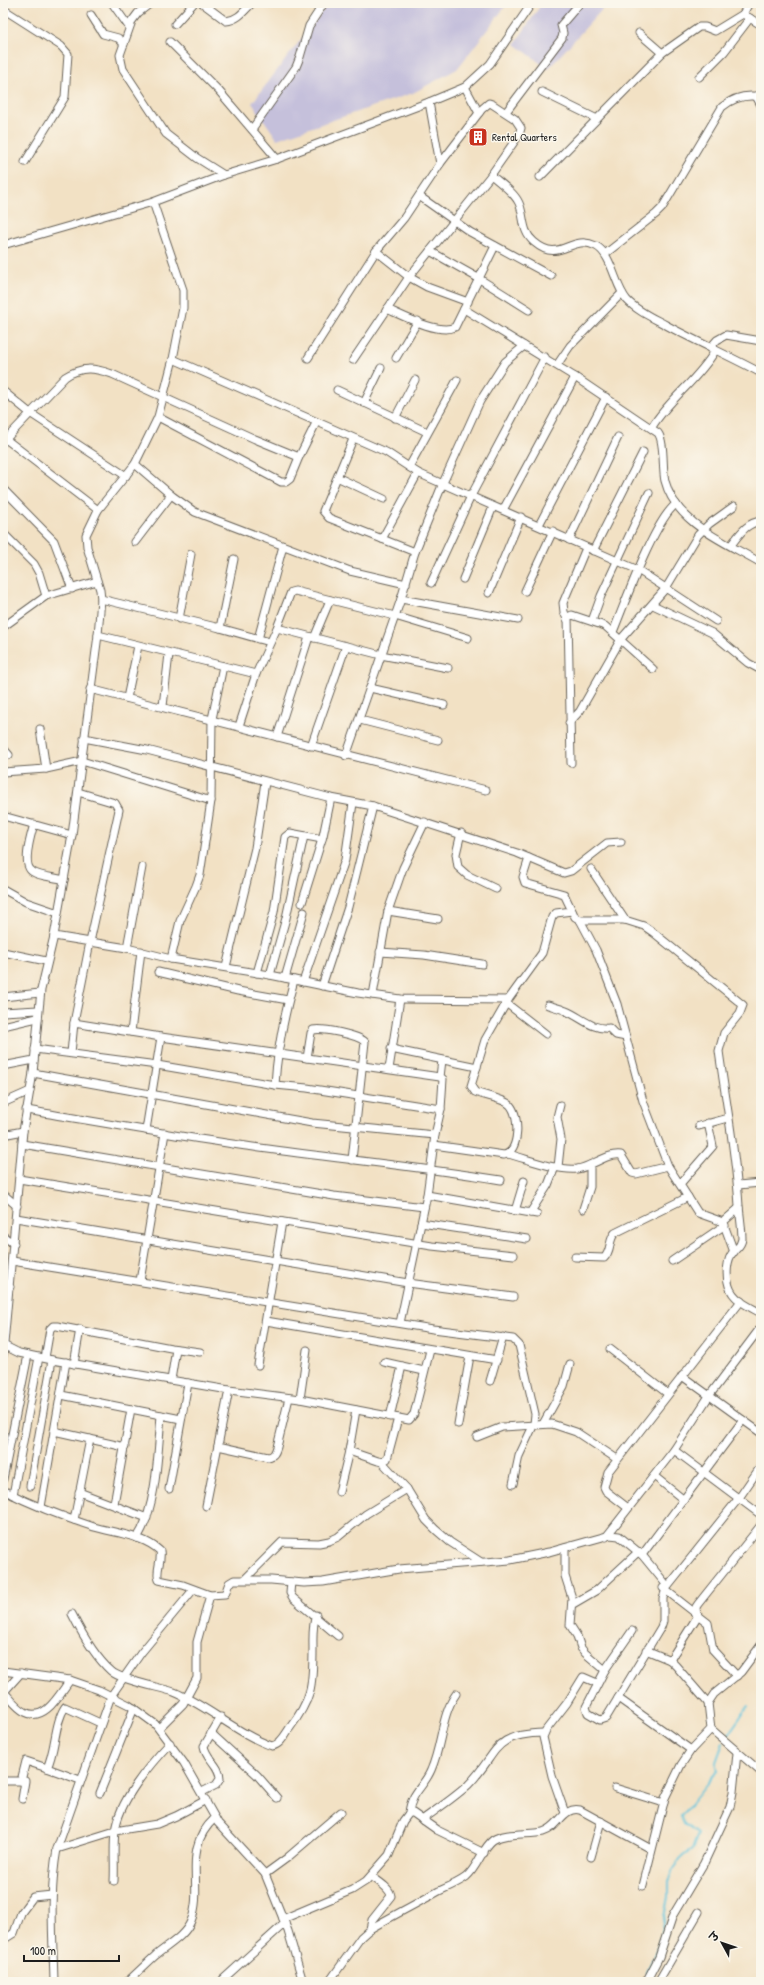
<svg xmlns="http://www.w3.org/2000/svg" width="764" height="1985" font-family="'Patrick Hand','Playpen Sans Deva',sans-serif">
<rect width="100%" height="100%" fill="#fbf7ec"/>
<filter id="ink" filterUnits="userSpaceOnUse"><feTurbulence type="fractalNoise" baseFrequency=".025" numOctaves="2"/><feDisplacementMap in="SourceGraphic" scale="8" xChannelSelector="R" yChannelSelector="G"/><feConvolveMatrix kernelMatrix="1 2 1 2 8 2 1 2 1" color-interpolation-filters="sRGB"/></filter>
<filter id="wash" filterUnits="userSpaceOnUse"><feTurbulence type="fractalNoise" baseFrequency=".012" numOctaves="4" result="noise"/><feDisplacementMap in="SourceGraphic" scale="16" xChannelSelector="R" yChannelSelector="G"/><feGaussianBlur stdDeviation="0.9" result="paint"/><feColorMatrix in="noise" values="0 0 0 0 0 0 0 0 0 0 0 0 0 0 0 0 0 1.4 0 .05"/><feComposite in="paint" operator="in"/></filter>
<g filter="url(#wash)">
<rect width="100%" height="100%" fill="#f2e1c4"/>
<g fill="#c5c0db">
<path d="M329 3H508L457 69 413 93 277 139 252 103Z"/>
<path d="M542 3H608L548 69 515 44Z"/>
</g>
<g fill="none" stroke-linecap="round" stroke-linejoin="round">
<g stroke="#5fc4dc" stroke-width="2">
<path d="M725 1739 748 1706"/>
<path d="M647 1973 659 1943 668 1897V1881L673 1870 683 1856 692 1850 698 1834 684 1824 681 1816 718 1770 716 1762 723 1743"/>
</g>
</g>
</g>
<g filter="url(#ink)">
<g fill="none" stroke-linecap="round" stroke-linejoin="round">
<g stroke="#676157" stroke-width="9">
<g id="minor">
<path d="M112 3 129 27"/>
<path d="M151 3 138 13 132 21 120 55 123 69 166 134 197 158 224 175"/>
<path d="M202 3 226 21C238 20 244 11 252 3"/>
<path d="M312 3 320 9"/>
<path d="M3 9 61 46 68 54 65 97 25 162"/>
<path d="M743 14 749 3"/>
<path d="M91 15 103 34 118 38 124 44"/>
<path d="M175 24 194 3"/>
<path d="M639 33 662 53"/>
<path d="M170 42 219 91 277 159"/>
<path d="M699 77 724 52 750 18"/>
<path d="M465 87 479 113"/>
<path d="M542 92 597 119"/>
<path d="M756 96 761 105"/>
<path d="M429 102 440 164"/>
<path d="M506 112 562 38 563 33 561 25 580 3"/>
<path d="M252 129 296 67 300 57 309 26 324 3"/>
<path d="M491 175C500 183 514 192 519 203 525 217 521 231 534 242 561 265 570 233 596 246 612 254 615 287 627 300 637 311 653 318 666 325 697 342 730 356 761 373"/>
<path d="M540 177 662 53 699 27H705L715 31 743 14 761 25"/>
<path d="M419 196 470 232 551 276"/>
<path d="M3 245 153 202 224 175 277 159 429 102 465 87 490 64 532 3"/>
<path d="M376 251 409 277 427 287 468 302"/>
<path d="M430 251 478 278 529 310"/>
<path d="M605 254 656 214 662 208 722 107C734 97 746 94 761 97"/>
<path d="M387 309C403 316 439 335 455 327L495 246"/>
<path d="M464 309 575 377"/>
<path d="M710 348 717 340 726 335 761 341"/>
<path d="M308 358 376 251 404 218 440 164 482 109 489 103 492 104 515 119 521 128 519 135 491 175 409 277 353 360"/>
<path d="M396 358 418 321"/>
<path d="M173 359 386 452 418 473 638 570 716 621"/>
<path d="M557 365 570 346 622 293"/>
<path d="M337 390 427 432"/>
<path d="M3 391 30 413 126 476"/>
<path d="M364 403 381 368"/>
<path d="M158 417 281 482H286L290 479 299 457 316 423"/>
<path d="M395 418 415 380"/>
<path d="M652 427C669 399 698 380 715 351"/>
<path d="M3 437 98 510"/>
<path d="M353 439 323 511 329 518 415 552"/>
<path d="M3 442 65 377C82 366 94 368 112 374L255 439 299 457"/>
<path d="M135 464 171 495 195 512 350 571 406 584"/>
<path d="M409 467 457 380"/>
<path d="M339 478 384 499"/>
<path d="M3 489 54 541 72 589"/>
<path d="M503 510 575 377 658 433C665 442 662 468 665 481 676 524 726 542 761 563"/>
<path d="M539 525 606 397"/>
<path d="M3 533 34 564 39 573 46 596"/>
<path d="M382 539 418 473"/>
<path d="M569 540 618 437"/>
<path d="M135 542 171 495"/>
<path d="M731 545C740 534 746 523 761 521"/>
<path d="M593 551 643 452"/>
<path d="M463 579 493 507"/>
<path d="M431 583 471 496 545 357"/>
<path d="M525 591 553 531"/>
<path d="M489 593 521 517"/>
<path d="M101 599 220 628 270 642"/>
<path d="M401 599 518 620"/>
<path d="M653 605 712 633 748 663 761 670"/>
<path d="M179 619 191 554"/>
<path d="M567 619 564 612 563 603 586 548"/>
<path d="M592 621 601 596 649 493"/>
<path d="M3 627 46 596 97 581"/>
<path d="M220 628 234 559"/>
<path d="M277 628 381 655 448 668"/>
<path d="M613 632C625 603 654 521 676 504"/>
<path d="M98 635 256 674"/>
<path d="M314 638 330 600"/>
<path d="M258 639 283 546"/>
<path d="M370 688 444 705"/>
<path d="M90 689 486 790"/>
<path d="M127 698 138 646"/>
<path d="M163 706 169 654"/>
<path d="M360 720 438 740"/>
<path d="M569 723 580 711 621 639 666 588 698 535 709 524 734 506"/>
<path d="M239 726 256 674 277 628 291 592 295 591 395 616 468 638"/>
<path d="M40 729 46 769"/>
<path d="M277 737 309 637"/>
<path d="M84 738 147 750 331 798 373 806 517 853 564 873 571 871 607 843 621 842"/>
<path d="M311 746 346 646"/>
<path d="M3 748 9 755"/>
<path d="M346 756 401 599 415 552 443 483 480 401 505 362 524 346"/>
<path d="M571 763 568 617 572 615 605 626 653 669"/>
<path d="M3 772 46 769 82 761 211 801"/>
<path d="M3 816 72 835"/>
<path d="M34 824C31 835 21 866 33 872 41 877 55 877 64 880"/>
<path d="M461 833 456 854 458 867 467 875 496 889"/>
<path d="M529 858 523 877 525 883 564 894 575 917 580 920H625L644 926 654 933 743 1005 740 1013 724 1033 719 1051C726 1103 736 1154 739 1206 740 1217 742 1229 742 1239 741 1246 738 1247 734 1251 726 1259 726 1277 729 1286 733 1300 750 1307 761 1313"/>
<path d="M591 869 625 920"/>
<path d="M3 889 26 902 58 913"/>
<path d="M302 903 323 836 331 798"/>
<path d="M388 911 438 919"/>
<path d="M580 920 596 950 617 1004 643 1101 668 1166 698 1213 723 1222 734 1252"/>
<path d="M54 936 127 948 171 959 270 975 358 993 400 999 508 1000"/>
<path d="M127 948 142 867"/>
<path d="M3 952 46 961"/>
<path d="M380 952 424 955 482 964"/>
<path d="M171 959 180 921 196 886 200 875 211 801 212 719 223 666"/>
<path d="M226 967 255 848 265 782"/>
<path d="M158 972 238 991 288 1000"/>
<path d="M257 973 274 912 285 837 290 833 322 839"/>
<path d="M270 975 286 918 304 836"/>
<path d="M285 978 304 912"/>
<path d="M303 982 345 860 353 803"/>
<path d="M322 986 348 907 373 806"/>
<path d="M373 995 388 911 403 868 425 822"/>
<path d="M3 997 40 993"/>
<path d="M506 1003 546 1034"/>
<path d="M548 1005C554 1007 560 1008 566 1011 581 1017 592 1030 609 1028L616 1035 626 1037"/>
<path d="M3 1012 38 1010"/>
<path d="M74 1023 90 942 119 810 115 803 78 792"/>
<path d="M3 1026 37 1018"/>
<path d="M131 1032 141 951"/>
<path d="M35 1049 157 1065 275 1085 307 1088 441 1109"/>
<path d="M391 1049 477 1067"/>
<path d="M71 1053 74 1023 161 1037 440 1077 443 1079 441 1109 435 1135 427 1195 400 1323"/>
<path d="M307 1058 311 1033 313 1030C323 1028 359 1035 365 1042L352 1160"/>
<path d="M3 1066 34 1060"/>
<path d="M389 1069 400 999"/>
<path d="M33 1073 312 1123 435 1135"/>
<path d="M440 1077 442 1060"/>
<path d="M275 1085C277 1048 284 1016 294 980"/>
<path d="M3 1103 30 1091"/>
<path d="M26 1110C104 1123 182 1137 260 1148 340 1159 421 1167 501 1180"/>
<path d="M699 1126 728 1118"/>
<path d="M146 1130 161 1037"/>
<path d="M3 1135 23 1131"/>
<path d="M22 1144 334 1196 424 1207"/>
<path d="M434 1145 504 1155C520 1151 520 1116 510 1105 503 1098 484 1096 475 1092L471 1086 485 1040 508 1000 542 953 552 917 556 913 572 911"/>
<path d="M508 1154C528 1159 557 1171 577 1169 592 1167 606 1153 621 1155L632 1173 636 1174 668 1166"/>
<path d="M558 1167 561 1139 557 1117 560 1105"/>
<path d="M19 1179 432 1246 514 1255"/>
<path d="M680 1184 713 1146 708 1123"/>
<path d="M738 1185 761 1183"/>
<path d="M3 1194 17 1206"/>
<path d="M427 1195 537 1214"/>
<path d="M583 1209 590 1187V1165"/>
<path d="M515 1211 524 1181"/>
<path d="M530 1213 548 1185 555 1167"/>
<path d="M16 1218 408 1283 513 1297"/>
<path d="M723 1222 739 1208"/>
<path d="M421 1223 527 1239"/>
<path d="M3 1236 14 1244"/>
<path d="M575 1257 604 1258C612 1251 608 1240 615 1233L688 1197"/>
<path d="M12 1261 433 1329 513 1339 519 1345 535 1414 534 1424 519 1456 513 1484"/>
<path d="M672 1261 725 1225"/>
<path d="M140 1281 165 1133"/>
<path d="M3 1282 10 1287"/>
<path d="M266 1321 497 1360"/>
<path d="M3 1345 19 1353 52 1360 229 1390 300 1399 409 1420 414 1414 430 1350"/>
<path d="M610 1349 668 1394"/>
<path d="M3 1355 23 1131 33 1073 41 990 54 936 72 835 98 635 101 599 100 590 87 547 86 535 98 510 135 464 158 417 173 359 183 308V290L153 202"/>
<path d="M45 1358 50 1329 53 1326H57L171 1348 200 1352"/>
<path d="M384 1362 424 1371"/>
<path d="M74 1364 80 1329"/>
<path d="M258 1365 282 1222"/>
<path d="M682 1376 761 1433"/>
<path d="M171 1380 176 1349"/>
<path d="M490 1381 503 1337"/>
<path d="M61 1395 181 1419"/>
<path d="M300 1399 307 1350"/>
<path d="M390 1417 402 1366"/>
<path d="M458 1424 470 1356"/>
<path d="M543 1424 564 1386 570 1364"/>
<path d="M54 1431 125 1447"/>
<path d="M477 1437 502 1427 552 1424 576 1432 617 1459"/>
<path d="M218 1446 268 1457C274 1456 275 1453 277 1447L289 1398"/>
<path d="M674 1450 761 1515"/>
<path d="M349 1451 378 1461 382 1462 387 1459 398 1418"/>
<path d="M382 1462 407 1489 426 1520 436 1530 450 1542 481 1562"/>
<path d="M654 1476 684 1500"/>
<path d="M3 1479 28 1355"/>
<path d="M30 1486 52 1360"/>
<path d="M169 1489 188 1383"/>
<path d="M3 1490C32 1505 63 1517 94 1527 115 1533 143 1535 160 1551 162 1561 155 1572 159 1580L183 1585 210 1595 225 1594 229 1583 234 1580H271L304 1583 323 1582 399 1569 510 1560 549 1552 610 1535 619 1536 642 1555 665 1583 666 1589 663 1598V1621L661 1627 606 1718 600 1720 588 1713 586 1707 605 1670 632 1631"/>
<path d="M79 1492 147 1518"/>
<path d="M339 1492 349 1451 356 1410"/>
<path d="M13 1495 39 1357"/>
<path d="M114 1504 131 1409"/>
<path d="M206 1506 229 1390"/>
<path d="M41 1507 66 1362"/>
<path d="M628 1508 606 1491 604 1487 608 1472 741 1301"/>
<path d="M74 1520 90 1439"/>
<path d="M606 1537 674 1450 709 1396 761 1327"/>
<path d="M137 1538C157 1508 158 1451 161 1415"/>
<path d="M565 1548V1576L572 1598 570 1625 577 1636 581 1648 585 1653 605 1670"/>
<path d="M642 1555 743 1420"/>
<path d="M245 1579 282 1542 319 1543 329 1541 338 1537 366 1514 407 1489"/>
<path d="M291 1582 290 1593 293 1598 338 1636"/>
<path d="M663 1588 708 1623 713 1650 737 1676"/>
<path d="M666 1589 739 1498 761 1466"/>
<path d="M573 1604 597 1590 638 1552"/>
<path d="M72 1614C81 1632 95 1657 111 1671 120 1680 159 1687 174 1692 208 1706 239 1735 272 1746 280 1745 285 1735 289 1729 312 1699 313 1686 313 1649 313 1638 312 1626 316 1615"/>
<path d="M646 1650 670 1660 676 1666 708 1703"/>
<path d="M670 1660 697 1617 696 1607 698 1604 761 1525"/>
<path d="M3 1671 70 1680 99 1690 129 1705 155 1724 184 1763 218 1823 265 1874 288 1931 303 1982"/>
<path d="M4 1692C10 1698 17 1708 25 1712 45 1723 60 1693 70 1680"/>
<path d="M3 1693 21 1673"/>
<path d="M618 1698 691 1750"/>
<path d="M159 1728 183 1704 197 1678V1642L210 1595"/>
<path d="M711 1729 761 1772"/>
<path d="M211 1733 257 1775 277 1798"/>
<path d="M47 1768 80 1780"/>
<path d="M3 1781H25L22 1799"/>
<path d="M21 1781 26 1761 47 1768C56 1749 54 1724 65 1707L100 1723"/>
<path d="M615 1788 664 1803"/>
<path d="M202 1792 216 1785 220 1779C220 1765 206 1759 204 1746L221 1717"/>
<path d="M100 1793 134 1708"/>
<path d="M409 1813C411 1792 424 1787 431 1770 442 1746 441 1715 456 1694"/>
<path d="M565 1813 552 1776 543 1737 546 1730 567 1703 583 1677 597 1683"/>
<path d="M422 1820C437 1809 454 1798 468 1785 499 1754 490 1734 544 1733"/>
<path d="M57 1849 115 1831 157 1824 176 1816 206 1800"/>
<path d="M591 1857 601 1821"/>
<path d="M265 1874 287 1858 341 1812"/>
<path d="M114 1881C115 1865 113 1848 115 1832 118 1802 150 1764 170 1743"/>
<path d="M643 1886 665 1798 681 1765 691 1750 711 1729 708 1703 714 1694 741 1672 761 1645"/>
<path d="M283 1919 352 1890 366 1881 389 1855 403 1821 409 1813H413L437 1830 484 1853"/>
<path d="M370 1929 372 1920 391 1896C390 1888 378 1881 371 1876"/>
<path d="M3 1940 14 1933 21 1913 33 1897 52 1895"/>
<path d="M54 1982C53 1938 49 1893 57 1849L111 1696 141 1653 193 1590"/>
<path d="M127 1982C137 1973 146 1964 156 1955 168 1945 185 1936 191 1921 205 1886 180 1850 215 1818"/>
<path d="M220 1982 285 1923"/>
<path d="M329 1982 361 1937 370 1929C392 1916 416 1904 439 1891 448 1887 458 1883 466 1877 478 1867 482 1848 493 1840 504 1832 530 1835 543 1832 559 1828 563 1806 580 1810L651 1849"/>
<path d="M646 1982 659 1957 673 1915 704 1863 730 1807 733 1792 737 1753"/>
<path d="M658 1982 699 1912"/>
</g>
</g>
<use href="#minor" stroke="#fff" stroke-width="7"/>
</g>
</g>
<defs>
<g id="building-square" transform="scale(1)"><rect x="-9" y="-9" width="18" height="18" rx="4" fill="#c8321e" stroke="#fbf7ec"/><path d="M-4-6H4V6H1V3H-1V6H-4ZM-2.5-4.3h1.7v1.8h-1.7ZM.8-4.3h1.7v1.8H.8ZM-2.5-1h1.7V.8h-1.7ZM.8-1h1.7V.8H.8Z" fill="#fff"/></g>
</defs>
<g fill-rule="evenodd">
<use href="#building-square" x="478" y="137"/>
</g>
<g text-anchor="middle" stroke-width="3" stroke-linejoin="round" paint-order="stroke">
<g font-size="11" fill="#1c1c1c" stroke="#fbf7ec" text-anchor="start">
<text x="492" y="141">Rental Quarters</text>
</g>
</g>
<rect width="764" height="1985" fill="none" stroke="#fbf7ec" stroke-width="16"/>
<g transform="translate(722 1943) rotate(310)" stroke="#fbf7ec" stroke-width="3" paint-order="stroke">
<path d="M0-3L7 15L0 10L-7 15Z" fill="#1c1c1c"/>
<text y="-6" font-size="11" font-weight="bold" text-anchor="middle" fill="#1c1c1c">उ</text>
</g>
<path d="M24 1955v6h95v-6" fill="none" stroke="#1c1c1c" stroke-width="2"/>
<text x="30" y="1955" font-size="12" fill="#1c1c1c" stroke="#fbf7ec" stroke-width="3" paint-order="stroke">100 m</text>
</svg>
